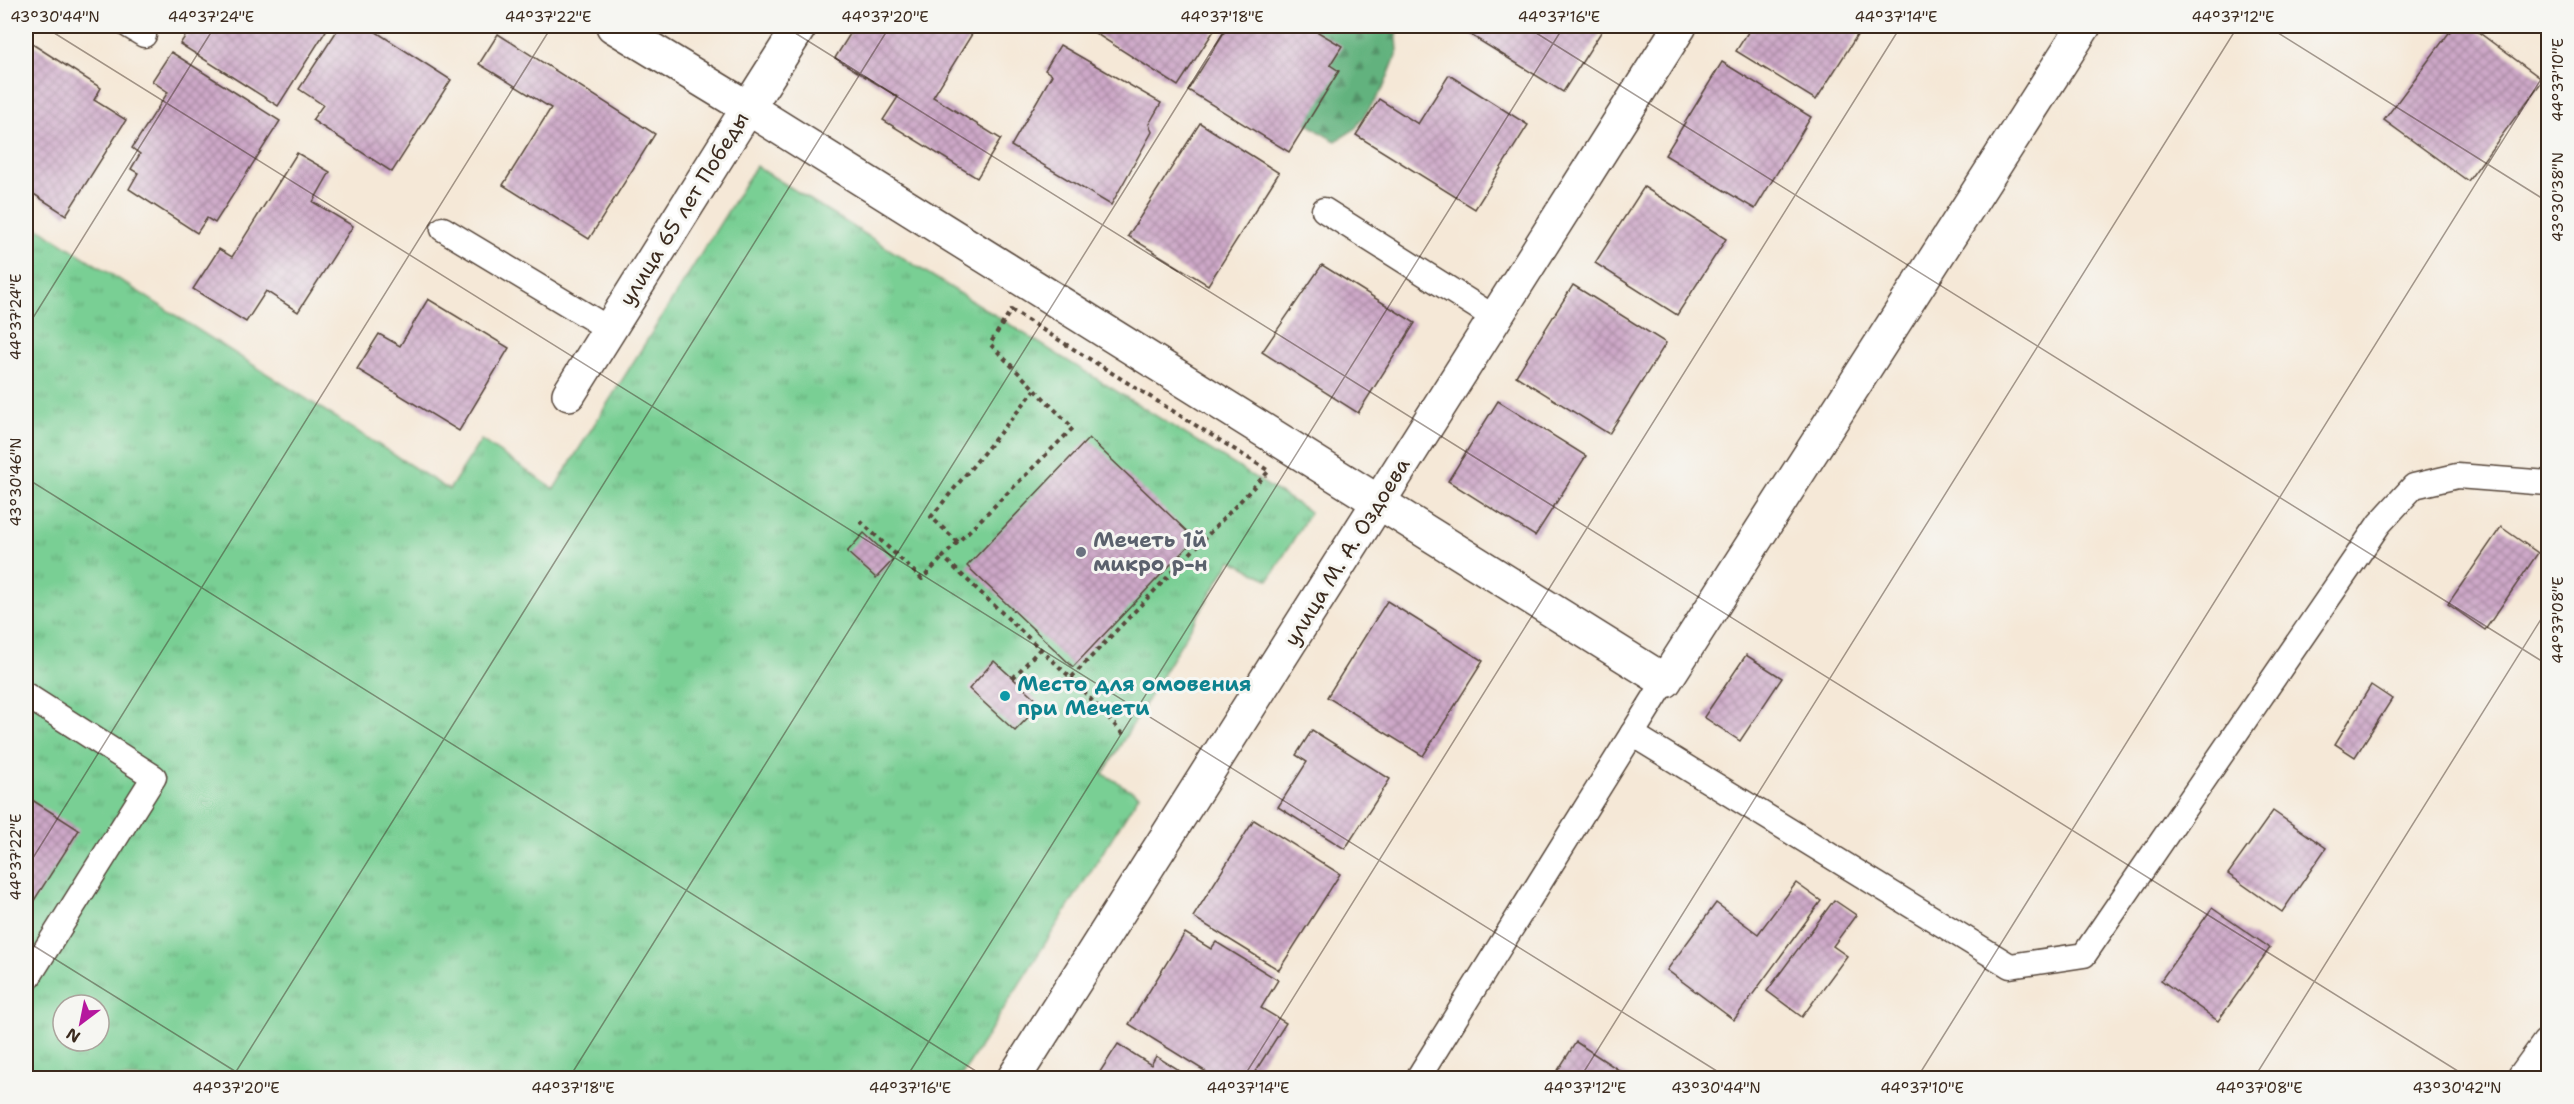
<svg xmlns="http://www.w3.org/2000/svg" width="2574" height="1104" font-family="'Shantell Sans',sans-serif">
<defs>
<pattern id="grass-tufts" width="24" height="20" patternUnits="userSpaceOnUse" patternTransform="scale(1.5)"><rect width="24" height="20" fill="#79cf94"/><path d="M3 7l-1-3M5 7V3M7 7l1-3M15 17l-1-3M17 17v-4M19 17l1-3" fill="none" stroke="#64a878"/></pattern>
<pattern id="forest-firs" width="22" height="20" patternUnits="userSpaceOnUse" patternTransform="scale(1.5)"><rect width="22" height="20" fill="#62b27e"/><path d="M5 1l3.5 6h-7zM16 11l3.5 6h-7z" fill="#529167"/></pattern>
<pattern id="building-cross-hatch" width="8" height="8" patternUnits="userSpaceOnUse" patternTransform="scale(1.5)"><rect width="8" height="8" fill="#cda8c8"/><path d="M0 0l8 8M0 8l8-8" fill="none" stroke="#a889a2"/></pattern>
</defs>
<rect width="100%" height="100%" fill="#f6f6f2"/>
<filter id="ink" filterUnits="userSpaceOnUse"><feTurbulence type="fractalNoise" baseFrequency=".0167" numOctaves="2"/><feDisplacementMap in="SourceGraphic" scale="12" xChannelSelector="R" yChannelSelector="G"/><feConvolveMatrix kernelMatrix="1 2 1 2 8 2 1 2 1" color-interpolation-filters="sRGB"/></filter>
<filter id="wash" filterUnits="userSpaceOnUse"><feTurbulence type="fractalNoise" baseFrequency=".008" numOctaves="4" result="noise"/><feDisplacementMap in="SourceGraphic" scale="24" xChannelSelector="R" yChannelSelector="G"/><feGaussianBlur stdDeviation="1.35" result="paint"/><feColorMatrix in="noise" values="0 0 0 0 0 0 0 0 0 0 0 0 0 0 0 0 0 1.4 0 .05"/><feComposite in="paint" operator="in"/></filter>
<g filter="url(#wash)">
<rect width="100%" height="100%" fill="#f5e8d7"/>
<path fill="url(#grass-tufts)" stroke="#5a7c59" stroke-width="1.5" fill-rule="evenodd" d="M756 166 1310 512 1269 580 1231 560 1103 774 1139 795 960 1078H26V220L449 490 481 440 554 489ZM63 1005H99V1041H63Z"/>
<path fill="url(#forest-firs)" stroke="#4e6e4e" stroke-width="1.5" d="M1268 26H1396L1398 51 1383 89 1355 129 1336 141C1322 135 1313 126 1300 119L1301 42Z"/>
<g id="blocks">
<g fill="url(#building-cross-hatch)">
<path d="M192 26H329L278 106 180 44Z"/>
<path d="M340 26H367L451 80 392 172 312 120 323 105 299 89Z"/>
<path d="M855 26H977L933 97 1001 139 977 178 883 120 898 97 835 58Z"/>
<path d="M1084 26H1217L1178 86Z"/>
<path d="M1228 26H1308L1342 46 1330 65 1339 71 1289 152 1188 90Z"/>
<path d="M1456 26H1605L1563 92Z"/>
<path d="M1752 26H1863L1816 100 1736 51Z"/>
<path d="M2454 26H2470L2543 80 2468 181 2384 120Z"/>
<path d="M498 34 655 134 589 239 503 185 551 108 479 64Z"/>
<path d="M26 40 101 88 94 100 126 120 66 215 26 189Z"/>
<path d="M1060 45 1161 103 1149 124 1152 132 1111 205 1011 146 1052 75 1045 70Z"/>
<path d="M171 52 280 121 215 223 207 218 197 233 129 189 138 173 131 169 140 154 132 148 168 92 152 81Z"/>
<path d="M1722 62 1811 117 1755 209 1665 155Z"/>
<path d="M1449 75 1528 125 1475 209 1356 135 1379 99 1418 124Z"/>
<path d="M1200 123 1279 173 1208 285 1128 236Z"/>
<path d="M297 153 330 172 313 202 353 226 298 312 266 291 246 322 193 289 219 249 232 257Z"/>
<path d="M1644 187 1726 239 1677 315 1595 263Z"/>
<path d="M1322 265 1415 323 1358 413 1262 352Z"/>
<path d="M1573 285 1666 343 1609 434 1516 376Z"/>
<path d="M428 299 509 348 459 431 357 369 379 334 400 346Z"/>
<path d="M1498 401 1586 456 1535 536 1448 481Z"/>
<path d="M1089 438 1195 539 1073 667 967 566Z"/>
<path d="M2501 527 2538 553 2485 630 2448 604Z"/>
<path d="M864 533 893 560 876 578 847 552Z"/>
<path d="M1387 601 1483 661 1423 756 1327 697Z"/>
<path d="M1746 655 1782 678 1740 741 1704 717Z"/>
<path d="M994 661 1041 704 1015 731 969 689Z"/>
<path d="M2371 685 2392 699 2355 757 2335 744Z"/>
<path d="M1312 730 1390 779 1345 849 1278 807 1307 762 1296 755Z"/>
<path d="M26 796 79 830 26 913Z"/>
<path d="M2273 811 2326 848 2282 912 2228 874Z"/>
<path d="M1254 820 1340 874 1279 970 1193 917Z"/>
<path d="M1796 883 1821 901 1734 1020 1667 970 1716 903 1758 934Z"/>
<path d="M1834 900 1856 915 1833 946 1847 956 1802 1017 1767 991Z"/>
<path d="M2212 908 2270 948 2218 1021 2161 980Z"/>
<path d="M1185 933 1211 949 1216 942 1278 980 1261 1008 1286 1023 1251 1078H1216L1129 1024Z"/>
<path d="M1576 1042 1631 1078H1553Z"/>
<path d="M1118 1044 1151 1065 1156 1056 1191 1078H1096Z"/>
</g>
</g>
</g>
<g filter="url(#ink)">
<use href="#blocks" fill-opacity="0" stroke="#57463a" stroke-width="1.5"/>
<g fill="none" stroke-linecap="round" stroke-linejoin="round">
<g stroke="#57463a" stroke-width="27">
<g id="service">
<path d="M129 26 144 35"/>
<path d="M1324 210 1495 318"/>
<path d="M443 229 609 329"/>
<path d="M26 695 154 777 26 981"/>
<path d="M1632 734 2010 966 2084 955 2379 524 2414 486 2457 476 2548 483"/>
<path d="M1418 1078 1665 681"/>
</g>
</g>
<g stroke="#57463a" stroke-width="36">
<g id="minor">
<path d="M569 394 748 108 613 26"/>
<path d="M1014 1078 1680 26"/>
<path d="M2524 1078 2548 1045"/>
</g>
</g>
<g stroke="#57463a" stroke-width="36">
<path id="tertiary" d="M800 26 748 108 1665 681 2084 26"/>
</g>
<g stroke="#57463a" stroke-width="4" stroke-dasharray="4.5 4.5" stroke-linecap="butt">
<path d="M1011 310 1269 471 1071 678 943 557 1073 428 990 344Z"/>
<path d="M860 521 922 579 943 557"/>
<path d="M958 542 931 517 1035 390"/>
<path d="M1013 678 1040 649"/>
<path d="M1071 678 1125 736"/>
</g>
<use href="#service" stroke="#fff" stroke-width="24"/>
<use href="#minor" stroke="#fff" stroke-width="33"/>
<use href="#tertiary" stroke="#fff" stroke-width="33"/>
</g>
</g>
<path fill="none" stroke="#3b2a1e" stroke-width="1.5" stroke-opacity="0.45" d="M43 26 1728 1078M784 26 2469 1078M1525 26 2548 665M2267 26 2548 202M26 329 215 26M26 478 987 1078M26 869 552 26M26 941 246 1078M232 1078 890 26M569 1078 1227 26M906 1078 1564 26M1243 1078 1901 26M1580 1078 2238 26M1917 1078 2548 68M2254 1078 2548 608"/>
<circle fill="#6b7280" stroke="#f6f6f2" stroke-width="2" cx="1081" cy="552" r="6"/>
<circle fill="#0f9aa8" stroke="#f6f6f2" stroke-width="2" cx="1005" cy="696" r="6"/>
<g text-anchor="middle" stroke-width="6" stroke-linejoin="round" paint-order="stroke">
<g font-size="21" fill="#3b2a1e" stroke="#f6f6f2">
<text transform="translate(684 209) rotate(-58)" y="7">улица 65 лет Победы</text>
<text transform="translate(1347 552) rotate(-58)" y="7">улица М. А. Оздоева</text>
</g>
<g font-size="21" font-weight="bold" fill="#5b616d" stroke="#f6f6f2" text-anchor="start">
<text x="1093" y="547">Мечеть 1й<tspan x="1093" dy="24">микро р-н</tspan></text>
</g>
<g font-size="21" font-weight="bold" fill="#0d838f" stroke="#f6f6f2" text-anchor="start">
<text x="1017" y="691">Место для омовения<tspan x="1017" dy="24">при Мечети</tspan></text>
</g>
</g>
<rect width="2574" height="1104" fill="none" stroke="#f6f6f2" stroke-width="66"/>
<g transform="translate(81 1023) rotate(212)"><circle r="28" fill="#f6f6f2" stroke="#aba49d" stroke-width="1.5"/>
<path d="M0-4.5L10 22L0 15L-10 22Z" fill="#b5179e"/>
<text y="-9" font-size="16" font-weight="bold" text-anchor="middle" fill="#3b2a1e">N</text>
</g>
<rect x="33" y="33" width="2508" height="1038" fill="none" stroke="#3b2a1e" stroke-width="2"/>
<g font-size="15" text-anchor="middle" fill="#3b2a1e">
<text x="55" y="22">43°30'44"N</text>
<text x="211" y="22">44°37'24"E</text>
<text x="548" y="22">44°37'22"E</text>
<text x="885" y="22">44°37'20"E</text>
<text x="1222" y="22">44°37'18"E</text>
<text x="1559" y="22">44°37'16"E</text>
<text x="1896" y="22">44°37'14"E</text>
<text x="2233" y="22">44°37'12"E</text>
<text transform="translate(2558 80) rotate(-90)" y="5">44°37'10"E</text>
<text transform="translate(2558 197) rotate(-90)" y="5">43°30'38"N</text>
<text transform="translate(16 317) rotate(-90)" y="5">44°37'24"E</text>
<text transform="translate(16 482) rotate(-90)" y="5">43°30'46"N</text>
<text transform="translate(2558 620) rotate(-90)" y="5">44°37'08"E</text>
<text transform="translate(16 857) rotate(-90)" y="5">44°37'22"E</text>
<text x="236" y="1093">44°37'20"E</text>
<text x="573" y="1093">44°37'18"E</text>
<text x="910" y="1093">44°37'16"E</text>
<text x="1248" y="1093">44°37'14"E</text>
<text x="1585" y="1093">44°37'12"E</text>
<text x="1716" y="1093">43°30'44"N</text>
<text x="1922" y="1093">44°37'10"E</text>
<text x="2259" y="1093">44°37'08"E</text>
<text x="2457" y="1093">43°30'42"N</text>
</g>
</svg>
